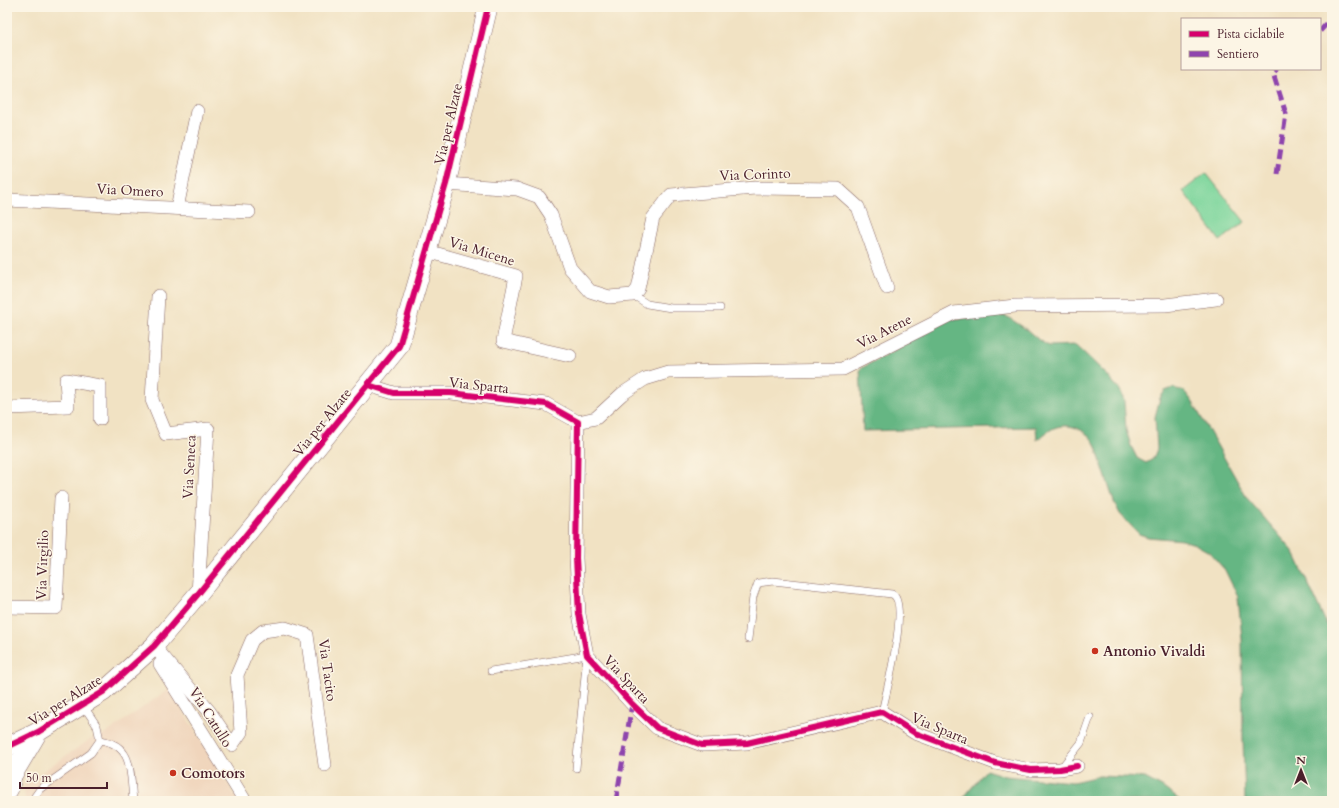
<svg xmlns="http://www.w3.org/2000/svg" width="1339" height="808" font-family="Cardo,serif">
<rect width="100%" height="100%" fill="#fcf5e5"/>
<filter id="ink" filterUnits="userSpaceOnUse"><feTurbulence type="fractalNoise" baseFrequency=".025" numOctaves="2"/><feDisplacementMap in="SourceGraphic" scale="8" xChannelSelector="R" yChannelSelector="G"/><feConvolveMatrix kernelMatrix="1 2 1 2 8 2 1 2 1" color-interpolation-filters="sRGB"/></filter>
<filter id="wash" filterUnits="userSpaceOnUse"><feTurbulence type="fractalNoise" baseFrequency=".012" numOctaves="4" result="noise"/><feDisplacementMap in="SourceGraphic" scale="16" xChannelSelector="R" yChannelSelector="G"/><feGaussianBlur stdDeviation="0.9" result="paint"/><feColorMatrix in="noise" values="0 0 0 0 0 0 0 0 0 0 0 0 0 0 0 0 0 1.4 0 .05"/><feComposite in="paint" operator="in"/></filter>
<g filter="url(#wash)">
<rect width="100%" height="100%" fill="#f1e2c3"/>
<path fill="#f0d5bc" d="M169 689 238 801H25L24 784 94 737 104 735Z"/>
<path fill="#7cd59b" stroke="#637a63" d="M1206 173 1245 222 1220 241 1183 191Z"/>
<g fill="#65b683" stroke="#586a57">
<path d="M1006 316 1026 329 1040 341 1049 346 1076 345 1105 373 1120 390 1124 401 1126 430 1131 446 1137 458 1146 463 1153 459 1157 449 1155 417 1160 398 1165 391 1173 388 1184 391 1192 401 1247 498 1293 551 1303 572 1332 636V801H1245L1243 739 1242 639 1238 597 1225 570 1209 552 1195 544 1182 540 1148 537 1139 534 1120 514 1114 502 1095 444C1087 429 1067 421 1052 429 1047 432 1042 436 1037 440L1036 427 863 431 860 369 951 319Z"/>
<path d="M986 770 1005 776 1073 782 1099 776 1145 778 1162 787 1181 801H961Z"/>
</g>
</g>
<g filter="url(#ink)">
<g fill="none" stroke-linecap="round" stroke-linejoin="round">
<g stroke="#846360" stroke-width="8">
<g id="lane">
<path d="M633 295 647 304 671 308H720"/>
<path d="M748 639 753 597 758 583 773 581 892 594C910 601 886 694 882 712"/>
<path d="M491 671 587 655 576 768"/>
<path d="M100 740C134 745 130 773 133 801"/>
<path d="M1061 768 1081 743 1090 717"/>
<path d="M34 801 35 796 40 789 91 753 100 740 97 726 83 705"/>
</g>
</g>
<g stroke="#846360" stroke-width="14">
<g id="street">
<path d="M446 184 517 189 539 197 551 215 570 268 590 291 609 297 633 295 638 289 653 218 671 195 755 188 838 189 858 207 887 288"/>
<path d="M7 200 249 212"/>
<path d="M177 208 197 111"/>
<path d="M427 251 516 276 503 341 570 356"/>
<path d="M158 296 152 400 166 434 208 429 198 594"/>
<path d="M368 385 394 393H451L546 404 578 422 576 558 579 614 587 655 632 704 657 728 702 745 747 743 882 712 915 733 995 763 1031 770 1060 769 1077 766"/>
<path d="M7 408 68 406 66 380 100 386V419"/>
<path d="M578 422 596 418 622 394 645 379 668 372 843 369 954 313 1015 306 1165 305 1216 299"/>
<path d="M7 607 56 608 61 498"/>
<path d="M154 646 209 711 232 745 241 732 237 675 252 640 263 631 285 628 307 635 325 765"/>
<path d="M160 664 245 801"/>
</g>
</g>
<g stroke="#846360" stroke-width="20">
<g id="secondary">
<path d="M7 747 38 732 103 692 154 646 198 594 399 346 446 184 488 7"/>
<path d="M12 776 38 732"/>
<path d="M7 792C13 783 12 774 10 763"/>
</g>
</g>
<use href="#lane" stroke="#fff" stroke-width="7"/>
<use href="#street" stroke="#fff" stroke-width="13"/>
<use href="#secondary" stroke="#fff" stroke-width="19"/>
<g stroke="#8e44ad" stroke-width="5" stroke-dasharray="10 5" stroke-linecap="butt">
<path d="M1320 31 1332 18"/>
<path d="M1277 174 1286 114 1273 73 1277 69"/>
<path d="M616 801 632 704"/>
</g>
<g stroke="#fcf5e5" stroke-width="8">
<g id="cycleway">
<path d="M368 385 394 393H451L546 404 578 422 576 558 579 614 587 655 632 704 657 728 702 745 747 743 882 712 915 733 995 763 1031 770 1060 769 1077 766"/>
<path d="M7 747 38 732 103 692 154 646 198 594 399 346 446 184 488 7"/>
</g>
</g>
<use href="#cycleway" stroke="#d6006c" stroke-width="6"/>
</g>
</g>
<g fill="#c8321e" stroke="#fcf5e5" stroke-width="1.5">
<circle cx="1095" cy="651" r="4"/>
<circle cx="173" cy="773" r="4"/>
</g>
<g text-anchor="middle" stroke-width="3" stroke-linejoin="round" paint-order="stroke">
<g font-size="14" fill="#4a1f2b" stroke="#fcf5e5">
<text transform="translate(448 124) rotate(-77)" y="5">Via per Alzate</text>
<text transform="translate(755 174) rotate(-2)" y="5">Via Corinto</text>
<text transform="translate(130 190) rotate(3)" y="5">Via Omero</text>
<text transform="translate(482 251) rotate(17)" y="5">Via Micene</text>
<text transform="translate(884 331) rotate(-27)" y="5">Via Atene</text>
<text transform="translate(479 385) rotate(6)" y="5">Via Sparta</text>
<text transform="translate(322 422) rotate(-51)" y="5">Via per Alzate</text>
<text transform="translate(189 467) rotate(-87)" y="5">Via Seneca</text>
<text transform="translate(42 565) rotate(-88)" y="5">Via Virgilio</text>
<text transform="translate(328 670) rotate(82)" y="5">Via Tacito</text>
<text transform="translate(627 679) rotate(47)" y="5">Via Sparta</text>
<text transform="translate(65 700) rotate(-32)" y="5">Via per Alzate</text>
<text transform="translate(211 717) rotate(58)" y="5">Via Catullo</text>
<text transform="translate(940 728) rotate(23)" y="5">Via Sparta</text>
</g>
<g font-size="14" font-weight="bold" fill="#4a1f2b" stroke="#fcf5e5" text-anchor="start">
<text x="1103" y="656">Antonio Vivaldi</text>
<text x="181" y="778">Comotors</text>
</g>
</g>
<rect width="1339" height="808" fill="none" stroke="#fcf5e5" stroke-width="24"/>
<rect x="1181" y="18" width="140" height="52" fill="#fcf5e5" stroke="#b59f9b"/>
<rect x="1189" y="31" width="20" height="6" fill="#d6006c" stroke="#b59f9b"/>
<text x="1217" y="38" font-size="12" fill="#4a1f2b">Pista ciclabile</text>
<rect x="1189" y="51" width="20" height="6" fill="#8e44ad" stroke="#b59f9b"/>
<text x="1217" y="58" font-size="12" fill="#4a1f2b">Sentiero</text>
<g transform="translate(1301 770)" stroke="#fcf5e5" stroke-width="3" paint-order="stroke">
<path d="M0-3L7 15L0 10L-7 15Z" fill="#4a1f2b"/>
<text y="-6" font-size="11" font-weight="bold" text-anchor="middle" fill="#4a1f2b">N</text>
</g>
<path d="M20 782v6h87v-6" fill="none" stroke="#4a1f2b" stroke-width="2"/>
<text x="26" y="782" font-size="12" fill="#4a1f2b" stroke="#fcf5e5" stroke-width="3" paint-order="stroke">50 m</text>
</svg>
